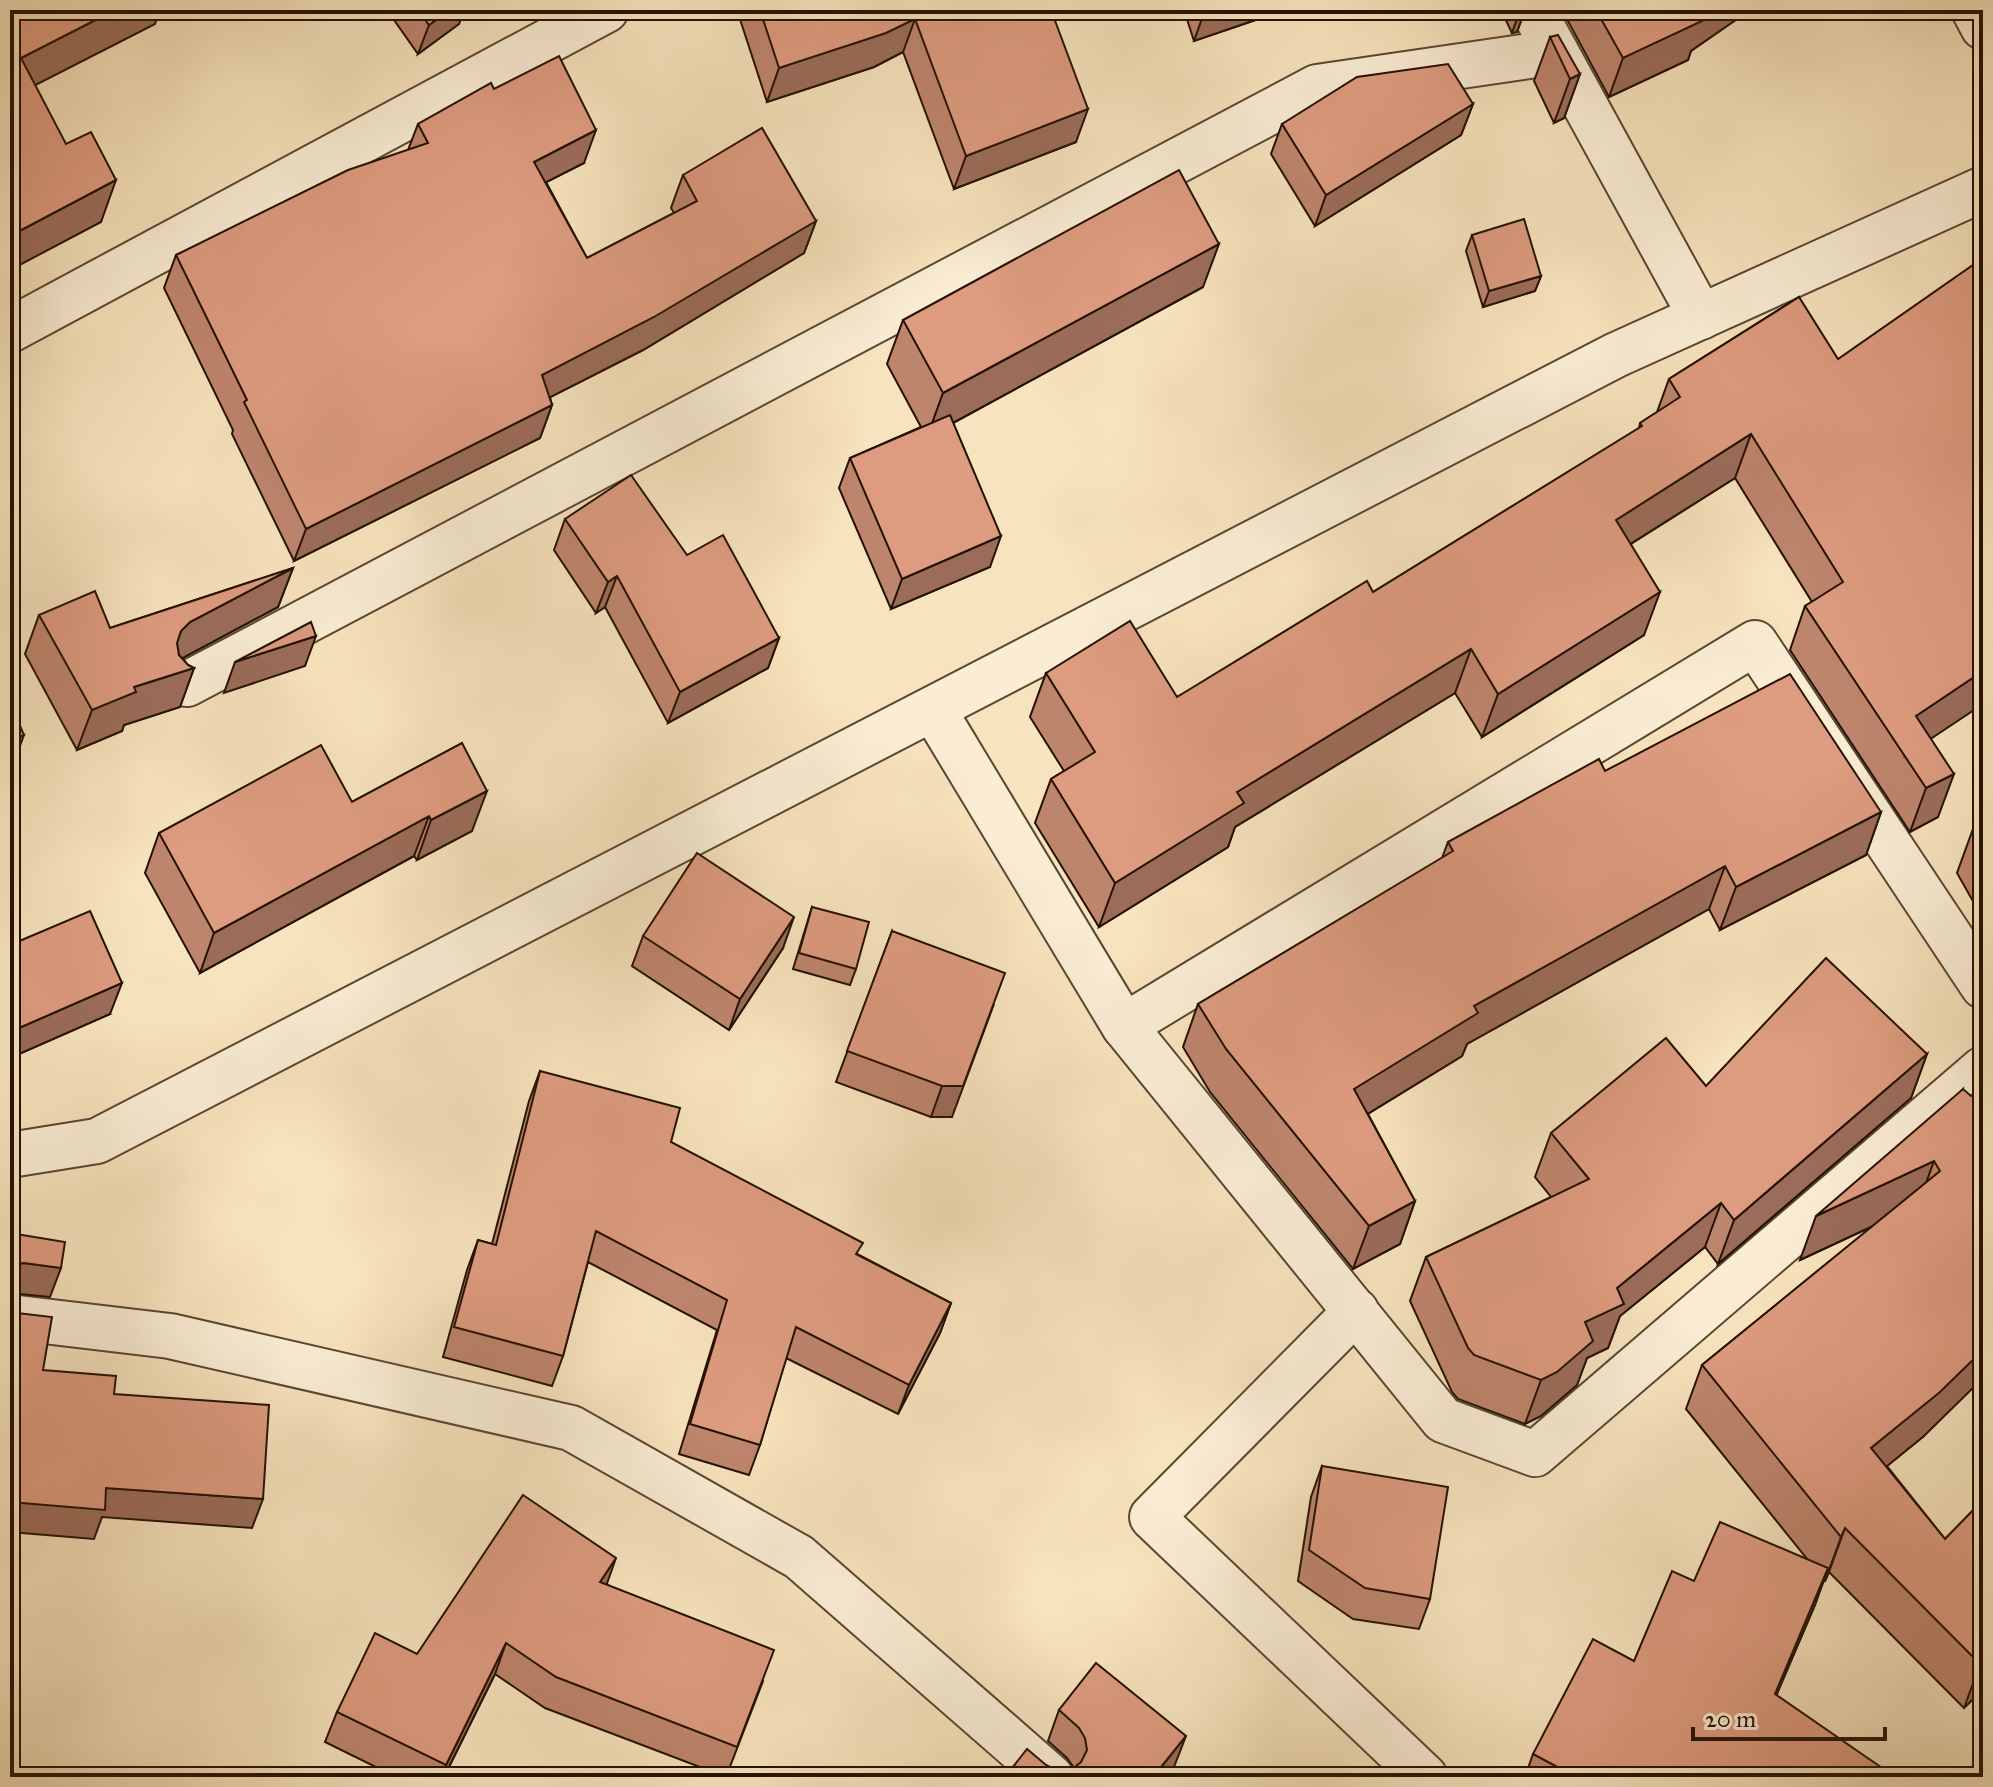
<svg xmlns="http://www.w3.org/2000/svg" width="1993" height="1787" font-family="'IM FELL Great Primer',serif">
<rect width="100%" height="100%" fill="#f7e3bd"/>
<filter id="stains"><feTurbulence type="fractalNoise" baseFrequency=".0025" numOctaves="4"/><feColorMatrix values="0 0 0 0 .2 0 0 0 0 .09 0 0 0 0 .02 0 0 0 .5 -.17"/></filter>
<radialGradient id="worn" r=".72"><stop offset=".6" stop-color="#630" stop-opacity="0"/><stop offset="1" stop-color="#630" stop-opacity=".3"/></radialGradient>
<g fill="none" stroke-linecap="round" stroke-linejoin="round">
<g stroke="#594632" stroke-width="48">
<g id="minor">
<path d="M1533 10 1701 317"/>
<path d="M1974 10 1983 27"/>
<path d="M10 330 606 10"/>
<path d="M187 684 1317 87 1556 52"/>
<path d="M933 709 1124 1026 1755 643 1983 986"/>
<path d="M1124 1026 1443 1420 1535 1454 1983 1069"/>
<path d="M10 1155 97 1141 1616 355 1983 189"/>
<path d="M1356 1311 1152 1517 1425 1777"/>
<path d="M10 1317 170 1336 571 1428 799 1557 1051 1777"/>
</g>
</g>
<use href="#minor" stroke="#faedd4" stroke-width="44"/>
</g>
<g fill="#be856d" stroke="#241104" stroke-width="2">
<path d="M387 10H468L463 12 459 24 418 54Z"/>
<path d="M737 10H1051L1076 142 954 189 903 52 874 67 767 102Z"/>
<path d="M1184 10H1285L1194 41Z"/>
<path d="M1501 10H1525L1517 32 1512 33Z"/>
<path d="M1562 10H1750L1691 51 1688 60 1609 97Z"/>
<path d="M1550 37 1580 74 1564 118 1554 123 1534 81Z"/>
<path d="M494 89 584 163 546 182 587 258 674 213 671 208 683 175 816 221 804 253 643 350 550 397 552 405 540 438 294 561 232 434 233 430 164 288 176 255 408 150 418 124Z"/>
<path d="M1473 104 1461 135 1315 226 1271 154 1282 124Z"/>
<path d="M1472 235 1541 276 1535 291 1483 307 1466 251Z"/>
<path d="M1203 287 953 423 990 567 891 609 839 488 850 458 921 427 887 364 903 320Z"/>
<path d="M1799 297 1931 739 1938 817 1910 832 1790 650 1805 606 1812 602 1735 478 1631 544 1644 635 1482 737 1455 693 1235 827 1228 847 1099 927 1035 823 1051 779 1064 771 1030 717 1046 673 1177 697 1373 592 1639 428 1640 423 1657 412 1669 379Z"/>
<path d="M565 519 779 638 768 668 668 723 605 607 596 613 554 550Z"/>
<path d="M293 568 278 607 182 658 188 665 194 668 180 707 124 725 122 731 77 750 25 654 39 615 110 628Z"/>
<path d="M462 743 472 831 417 860 414 856 200 973 145 873 159 833 352 802Z"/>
<path d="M1605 771 1881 812 1866 855 1720 930 1709 909 1467 1044 1462 1056 1368 1114 1415 1201 1400 1244 1353 1269 1210 1092 1183 1047 1198 1004 1442 858 1448 842Z"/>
<path d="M1983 823V919L1957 873 1973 829Z"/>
<path d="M812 907 856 969 850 985 793 969Z"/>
<path d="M892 931 952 1117H931L836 1082Z"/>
<path d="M643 936 783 948 729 1030 632 966Z"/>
<path d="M10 945 110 1014 10 1058Z"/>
<path d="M1927 1054 1911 1098 1718 1264 1705 1247 1620 1316 1608 1348 1587 1358 1577 1385 1541 1416 1525 1424 1458 1399 1452 1392 1410 1301 1426 1257 1551 1197 1535 1177 1551 1133 1706 1086Z"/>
<path d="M540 1071 671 1142 859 1255 951 1303 940 1333 898 1414 786 1358 760 1445 749 1475 679 1454 717 1330 588 1262 563 1356 552 1386 443 1357 467 1270 478 1240 492 1244 529 1101Z"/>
<path d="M1963 1089 1924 1436 1887 1466 1945 1539 1983 1500V1689L1964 1708 1829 1572 1825 1581 1824 1580 1815 1605 1776 1696 1895 1777H1525L1533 1754 1634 1661 1694 1581 1808 1560 1686 1409 1702 1365 1873 1226 1800 1260Z"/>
<path d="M1322 1466 1430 1599 1419 1629 1353 1619 1298 1581 1311 1497Z"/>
<path d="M606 1584 763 1681 726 1777 545 1708 495 1674 444 1777H396L325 1742 337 1712 417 1654Z"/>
<path d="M1059 1710 1174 1767 1166 1777H1005L1046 1765 1057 1771 1071 1770 1074 1768 1067 1758 1048 1741Z"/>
</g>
<g fill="#9b6c59" stroke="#241104" stroke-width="2">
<path d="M115 10H160L155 24 10 98 21 58Z"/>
<path d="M450 10H468L463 12 459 24 418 54 429 25Z"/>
<path d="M1205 10H1285L1194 41Z"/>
<path d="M1520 10H1525L1517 32 1512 33Z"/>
<path d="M1710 10H1750L1691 51 1688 60 1609 97 1623 58 1700 17Z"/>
<path d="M915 19 903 52 874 67 767 102 779 68Z"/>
<path d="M1580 74 1564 118 1554 123 1570 79Z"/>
<path d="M1473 104 1461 135 1315 226 1326 195Z"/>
<path d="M1088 109 1076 142 954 189 966 156Z"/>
<path d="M596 130 584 163 523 194 534 162Z"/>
<path d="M116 180 101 222 10 270V236Z"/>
<path d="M816 221 804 253 643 350 531 407 542 375Z"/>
<path d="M1219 244 1203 287 927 437 943 393Z"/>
<path d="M1541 276 1535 291 1483 307 1489 291Z"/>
<path d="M552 405 540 438 294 561 306 529Z"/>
<path d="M1751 434 1735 478 1600 563 1616 520Z"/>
<path d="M1001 536 990 567 891 609 902 579Z"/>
<path d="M293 568 278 607 175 662 166 670 181 631 190 622Z"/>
<path d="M617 576 605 607 596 613 608 582Z"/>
<path d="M1660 592 1644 635 1482 737 1498 694Z"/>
<path d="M316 636 305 666 224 693 235 662Z"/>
<path d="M779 638 768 668 668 723 680 692Z"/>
<path d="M1471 649 1455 693 1235 827 1228 847 1099 927 1115 883 1237 792Z"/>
<path d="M194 668 180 707 124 725 122 731 77 750 92 710 134 687Z"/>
<path d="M1983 671V704L1905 756 1916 716Z"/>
<path d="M24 735 10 773V741Z"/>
<path d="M1954 774 1938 817 1910 832 1926 788Z"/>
<path d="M487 791 472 831 417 860 431 820Z"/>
<path d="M1881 812 1866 855 1720 930 1736 887Z"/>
<path d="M429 816 414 856 200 973 214 933Z"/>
<path d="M1725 866 1709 909 1467 1044 1462 1056 1338 1132 1354 1089 1474 1006Z"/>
<path d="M794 917 783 948 729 1030 740 999Z"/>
<path d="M122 983 110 1014 10 1058V1053L19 1028Z"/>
<path d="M994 1004 952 1117H931L942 1086Z"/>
<path d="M1927 1054 1911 1098 1718 1264 1734 1220Z"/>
<path d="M1934 1161 1918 1205 1800 1260 1816 1216Z"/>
<path d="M1415 1201 1400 1244 1353 1269 1369 1226Z"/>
<path d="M1721 1203 1705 1247 1620 1316 1608 1348 1587 1358 1577 1385 1541 1416 1525 1424 1541 1380 1585 1322 1617 1288Z"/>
<path d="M24 1263 61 1268 50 1297 10 1293V1265Z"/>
<path d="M951 1303 940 1333 898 1414 909 1385Z"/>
<path d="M1983 1350V1378L1924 1436 1855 1492 1871 1448Z"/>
<path d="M106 1488 263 1499 252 1528 102 1517 94 1539 10 1532V1502Z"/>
<path d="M1845 1528 1829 1572 1825 1581 1841 1537Z"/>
<path d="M616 1558 605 1589 600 1582Z"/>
<path d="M1828 1568 1815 1605 1761 1731 1775 1694Z"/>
<path d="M506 1643 495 1674 444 1777H442L446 1765Z"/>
<path d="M1983 1661V1689L1964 1708 1980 1664Z"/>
<path d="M1186 1736 1174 1767 1166 1777H1153Z"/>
</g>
<g fill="#dd9b7f" stroke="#241104" stroke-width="2">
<path d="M10 10H115L21 58 66 144 91 132 116 180 10 236Z"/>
<path d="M418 10H450L429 25Z"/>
<path d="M760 10H1051L1088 109 966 156 915 19 886 33 779 68Z"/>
<path d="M1596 10H1710L1700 17 1702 21 1623 58Z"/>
<path d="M1558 35 1580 74 1570 79 1550 37Z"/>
<path d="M559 56 596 130 534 162 587 258 697 201 683 175 762 128 816 221 654 317 542 375 552 405 306 529 244 402 247 400 176 255 348 170 428 143 418 124 491 83 494 89Z"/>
<path d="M1448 64 1473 104 1326 195 1282 124 1357 77Z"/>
<path d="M1179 170 1219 244 943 393 903 320Z"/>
<path d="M1524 219 1541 276 1489 291 1472 235Z"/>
<path d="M1983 258V671L1916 716 1954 774 1926 788 1805 606 1843 582 1751 434 1616 520 1660 592 1498 694 1471 649 1237 792 1244 803 1115 883 1051 779 1095 752 1046 673 1130 621 1177 697 1367 581 1373 592 1642 426 1640 423 1680 397 1669 379 1799 297 1838 359Z"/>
<path d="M950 415 1001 536 902 579 850 458Z"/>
<path d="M631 475 687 555 723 535 779 638 680 692 617 576 608 582 565 519Z"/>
<path d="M293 568 190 622 181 631 177 643 179 655 188 665 194 668 134 687 136 692 92 710 39 615 95 591 110 628Z"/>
<path d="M311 622 316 636 235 662Z"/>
<path d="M1790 674 1881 812 1736 887 1725 866 1474 1006 1478 1013 1354 1089 1415 1201 1369 1226 1226 1049 1198 1004 1453 851 1448 842 1599 759 1605 771Z"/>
<path d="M10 703 24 735 10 741Z"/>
<path d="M462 743 487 791 431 820 429 816 214 933 159 833 321 745 352 802Z"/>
<path d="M1983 823V846L1973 829Z"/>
<path d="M697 853 794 917 740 999 643 936Z"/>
<path d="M812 907 869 922 856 969 799 953Z"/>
<path d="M90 911 122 983 19 1028 10 1007V945Z"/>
<path d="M892 931 1005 973 963 1086H942L847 1051Z"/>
<path d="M1826 958 1927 1054 1734 1220 1721 1203 1617 1288 1624 1304 1585 1322 1593 1341 1557 1372 1541 1380 1474 1355 1468 1348 1426 1257 1589 1179 1551 1133 1666 1038 1706 1086Z"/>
<path d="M540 1071 680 1108 671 1142 863 1243 856 1254 951 1303 909 1385 796 1327 760 1445 690 1424 727 1300 596 1231 563 1356 454 1327 478 1240 496 1245Z"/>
<path d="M1963 1089 1971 1096 1974 1093 1983 1103V1350L1940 1392 1871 1448 1945 1539 1983 1500V1661L1980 1664 1845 1528 1841 1537 1702 1365 1940 1171 1934 1161 1816 1216Z"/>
<path d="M10 1233 65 1242 61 1268 24 1263 10 1265Z"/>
<path d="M10 1310 17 1313 52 1317 43 1370 116 1376 114 1394 269 1405 263 1499 106 1488 105 1510 10 1502Z"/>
<path d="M1322 1466 1448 1487 1430 1599 1365 1588 1309 1550Z"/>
<path d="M523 1495 616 1558 600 1582 774 1650 737 1747 556 1677 506 1643 446 1765 337 1712 375 1633 417 1654Z"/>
<path d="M1720 1522 1828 1568 1775 1694 1895 1777H1576L1533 1754 1593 1639 1634 1661 1672 1571 1694 1581Z"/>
<path d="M1096 1663 1186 1736 1153 1777H1005L1027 1749 1046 1765 1057 1771 1071 1770 1081 1762 1087 1750 1085 1738 1079 1728 1059 1710Z"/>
</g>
<rect width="1993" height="1787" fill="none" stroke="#f7e3bd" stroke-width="40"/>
<rect x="12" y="12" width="1969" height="1763" fill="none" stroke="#241104" stroke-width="4"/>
<rect x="20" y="20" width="1953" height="1747" fill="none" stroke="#241104" stroke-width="2"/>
<path d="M1693 1727v12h192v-12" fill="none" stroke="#241104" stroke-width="4"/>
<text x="1705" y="1727" font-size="24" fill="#241104" stroke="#faedd4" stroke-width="6" paint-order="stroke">20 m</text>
<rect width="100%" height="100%" filter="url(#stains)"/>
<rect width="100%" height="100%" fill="url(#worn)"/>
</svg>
